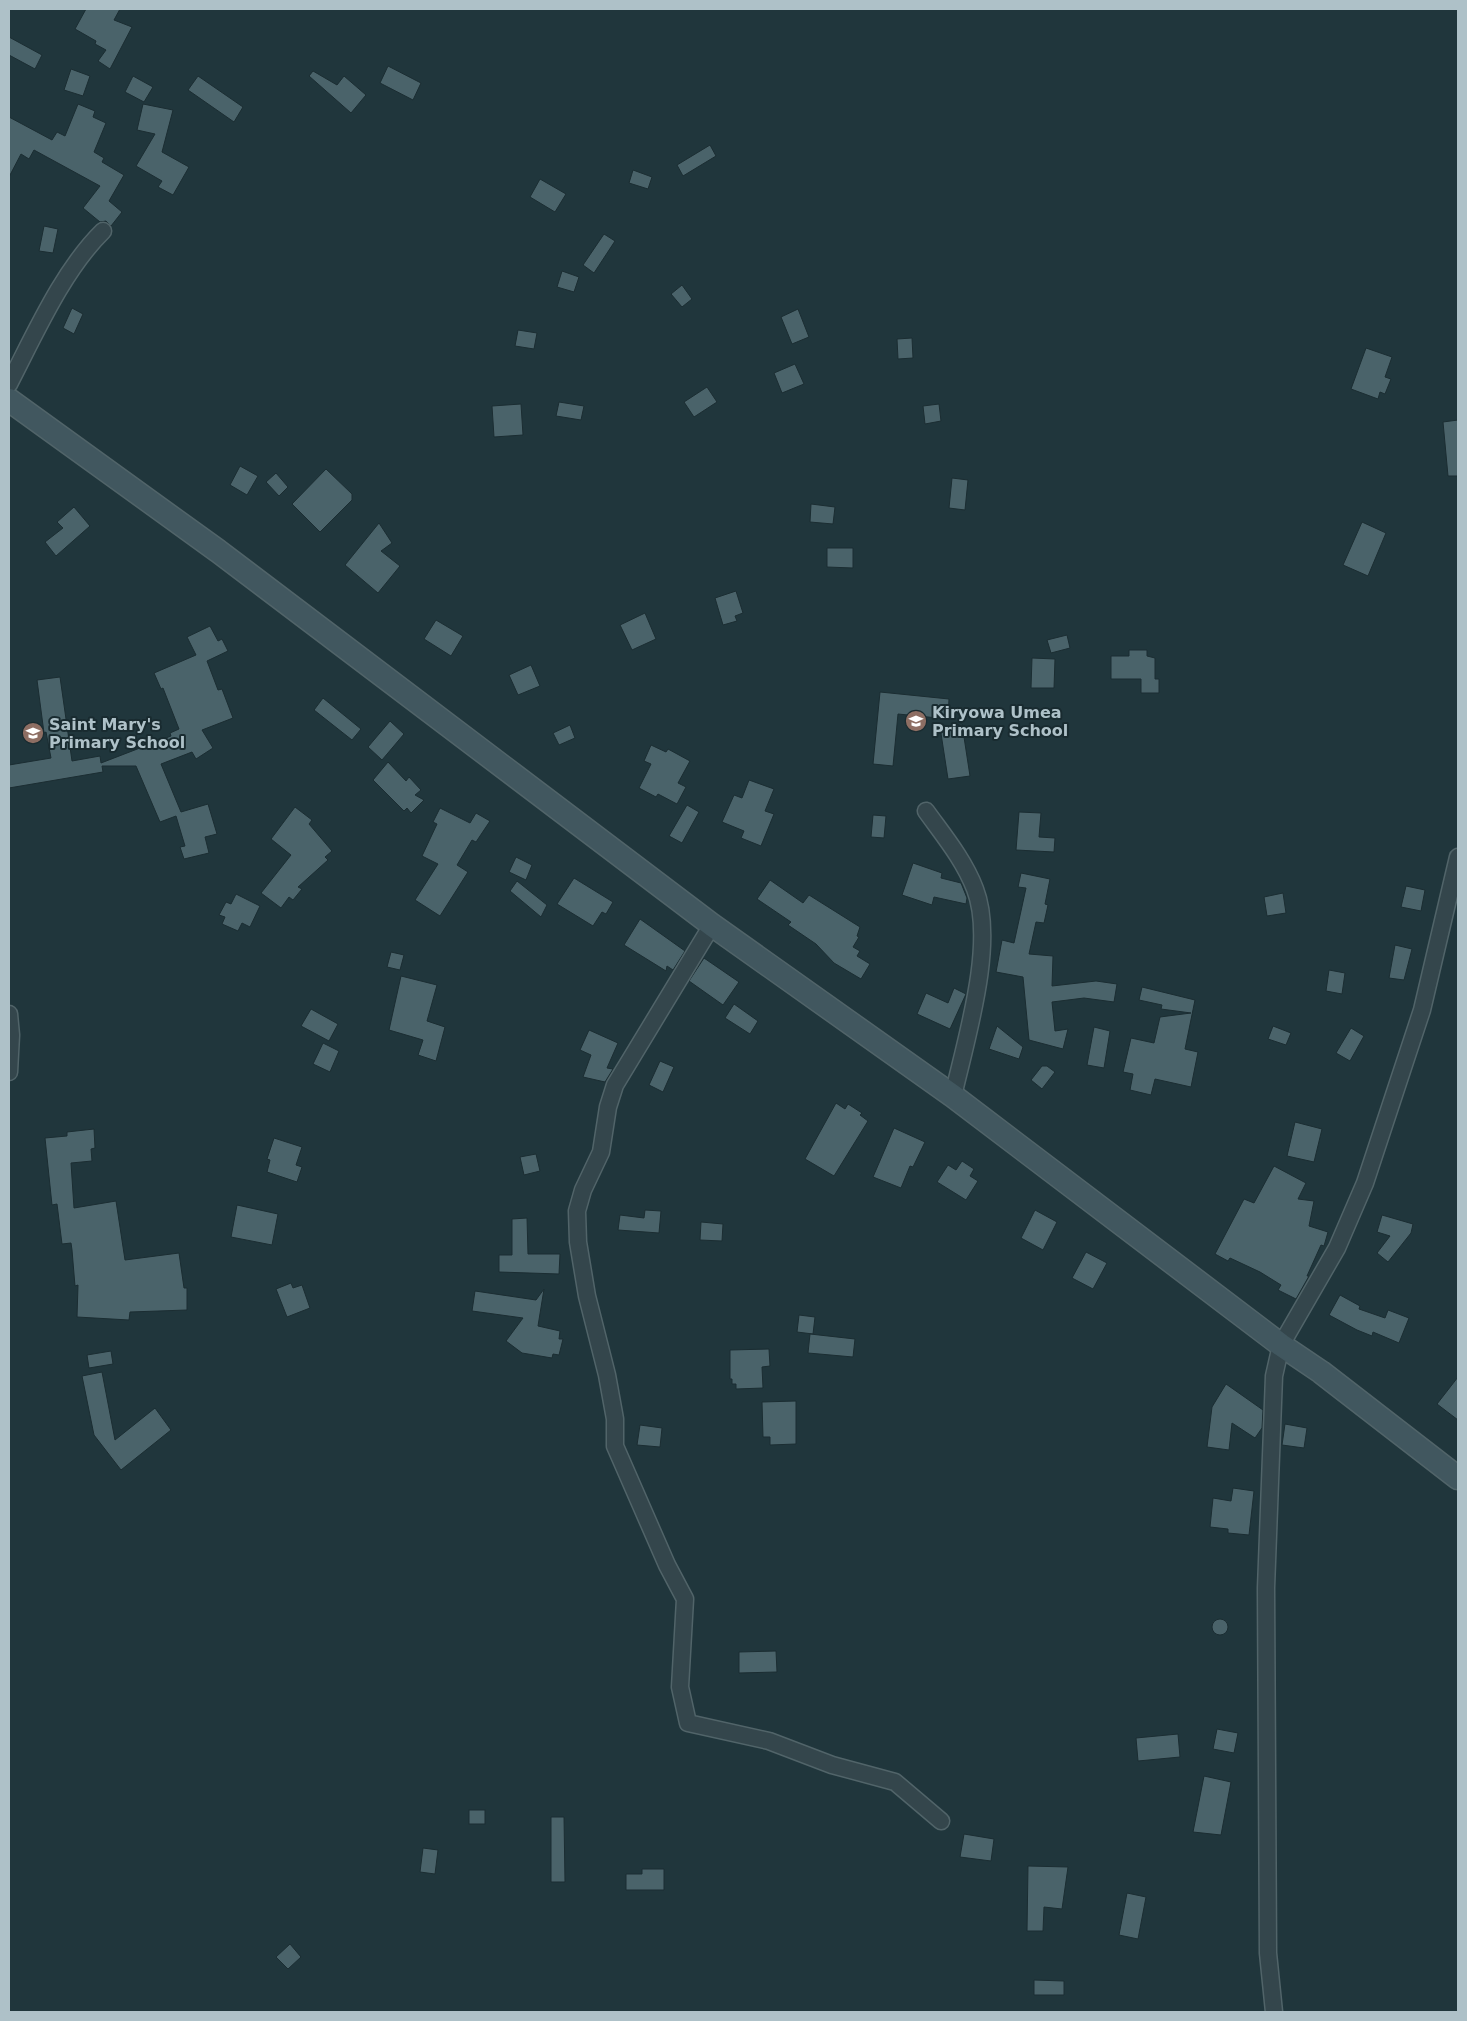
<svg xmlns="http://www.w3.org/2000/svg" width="1467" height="2021" font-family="'DejaVu Sans',sans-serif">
<rect width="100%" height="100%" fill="#20363c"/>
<g fill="#4a636a" stroke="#1b2d32">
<path d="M86 9H120L114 20 132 27 110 69 98 61 106 50 95 44 96 41 75 29Z"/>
<path d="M9 37 42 55 35 69 9 55Z"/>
<path d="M388 66 421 83 413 100 380 83Z"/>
<path d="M71 69 90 76 83 96 64 90Z"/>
<path d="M313 71 337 85 344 76 366 95 351 113 309 76Z"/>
<path d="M133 76 153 87 144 102 125 92Z"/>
<path d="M198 76 243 107 234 122 188 90Z"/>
<path d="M78 104 95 111 93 117 106 123 94 152 104 158 102 162 124 175 109 201 122 212 111 226 106 221 100 222 83 208 100 186 34 150 29 159 21 154 9 177V117L52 140 57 132 65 136Z"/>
<path d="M143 104 173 110 162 152 189 167 173 195 158 187 162 181 136 166 155 134 137 130Z"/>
<path d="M710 145 716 156 683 176 677 165Z"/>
<path d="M633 170 652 177 648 189 629 183Z"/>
<path d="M540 179 566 194 555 212 530 197Z"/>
<path d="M44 226 58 229 53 253 39 251Z"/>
<path d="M604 234 615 241 594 273 583 265Z"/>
<path d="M562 271 579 277 574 292 557 287Z"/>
<path d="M682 285 692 299 682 307 671 294Z"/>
<path d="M72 308 83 314 74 334 63 328Z"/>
<path d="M798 309 809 337 792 344 781 317Z"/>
<path d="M518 330 537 333 534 349 515 346Z"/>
<path d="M912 338 913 358 898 359 897 339Z"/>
<path d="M1366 348 1392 357 1385 377 1391 379 1385 394 1380 392 1378 399 1351 389Z"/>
<path d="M795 364 804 384 782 393 774 373Z"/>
<path d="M707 387 717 402 694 417 684 402Z"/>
<path d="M559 402 584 406 581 420 556 416Z"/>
<path d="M521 404 523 435 494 437 492 406Z"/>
<path d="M939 404 941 421 925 424 923 406Z"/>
<path d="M1458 420V476H1448L1443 422Z"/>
<path d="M240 466 258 476 247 495 230 485Z"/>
<path d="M326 469 352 494V500L320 532 292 504Z"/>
<path d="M276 473 288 487 279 496 266 482Z"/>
<path d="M952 478 968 480 965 510 949 508Z"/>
<path d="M811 504 835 507 833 524 810 522Z"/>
<path d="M74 507 90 526 56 556 45 542 63 528 57 522Z"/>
<path d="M1362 522 1386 533 1368 576 1343 565Z"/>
<path d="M379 523 392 543 381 551 400 566 378 593 345 565Z"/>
<path d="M827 548H853V568L827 567Z"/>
<path d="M736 591 743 613 735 616 737 621 723 625 715 598Z"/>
<path d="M645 613 656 639 632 650 620 625Z"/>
<path d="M436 620 463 636 451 656 424 639Z"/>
<path d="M210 626 218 641 222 639 228 651 207 661 218 690 222 689 233 718 202 730 213 748 196 759 192 752 161 764 181 812 208 804 217 834 205 837 209 853 184 859 180 847 185 846 176 816 160 822 136 766H102L103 772 9 788V765L51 758 46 732 44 733 37 680 60 677 72 761 100 756 101 763 171 736 170 733 179 729 163 688 161 689 154 673 196 655 187 637Z"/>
<path d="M1067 635 1070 648 1051 653 1047 640Z"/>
<path d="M1129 650H1147V656L1155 658V679H1159V693H1141V679H1111V656H1129Z"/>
<path d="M1032 658 1055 659 1054 688H1031Z"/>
<path d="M531 665 540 686 518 695 509 675Z"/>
<path d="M880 692 949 699 948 719 898 714 893 766 873 764Z"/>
<path d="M323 698 361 729 352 740 314 710Z"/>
<path d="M390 721 404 734 382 760 368 747Z"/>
<path d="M962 724 970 776 948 779 940 727Z"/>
<path d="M570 725 575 738 559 745 553 733Z"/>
<path d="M651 745 666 752 668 749 690 761 678 783 686 787 677 804 658 794 656 797 639 788 651 764 644 761Z"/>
<path d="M388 762 406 781 409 777 421 790 415 795 424 800 411 813 407 808 404 811 373 780Z"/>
<path d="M749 780 774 789 765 811 774 814 761 846 741 838 744 831 722 822 734 795 742 798Z"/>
<path d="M687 805 699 812 682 843 669 836Z"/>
<path d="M295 807 312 820 309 824 332 851 325 857 328 860 298 887 302 889 293 900 289 897 281 908 261 893 291 855 271 839Z"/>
<path d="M440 808 470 823 476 813 490 821 476 842 472 840 457 865 468 872 440 916 415 900 438 864 422 856 437 824 433 822Z"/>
<path d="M1019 812 1041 813 1039 837 1055 838 1054 852 1016 850Z"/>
<path d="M873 815 886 816 884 838 871 837Z"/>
<path d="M516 857 532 865 526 880 509 872Z"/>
<path d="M913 863 942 873 941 878 961 883 967 898 966 904 934 897 932 905 902 895Z"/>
<path d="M1021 873 1050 879 1045 904 1048 905 1044 923 1036 922 1029 954 1053 956 1052 986 1096 981 1117 984 1114 1002 1084 998 1052 1002 1055 1031 1068 1029 1063 1049 1029 1040 1023 977 996 972 1002 940 1014 943 1026 888 1018 887Z"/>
<path d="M574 878 613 902 606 914 602 912 593 926 557 904Z"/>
<path d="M770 880 803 903 809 895 860 927 857 936 859 937 853 947 860 951 857 956 870 964 861 979 834 963 816 944 788 925 791 922 757 899Z"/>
<path d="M517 881 547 905 541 917 510 891Z"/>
<path d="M1406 886 1425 890 1421 911 1401 907Z"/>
<path d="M1283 893 1286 913 1267 916 1264 897Z"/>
<path d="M236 894 260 906 250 927 242 923 238 931 222 924 225 917 219 915 226 902 231 904Z"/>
<path d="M640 919 685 951 673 970 667 966 666 971 624 945Z"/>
<path d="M1395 945 1412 949 1404 980 1389 978Z"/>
<path d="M391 952 404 955 400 970 387 967Z"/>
<path d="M704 958 739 982 723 1005 689 981Z"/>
<path d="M1329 970 1345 973 1342 994 1326 991Z"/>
<path d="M401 976 437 985 427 1021 445 1027 436 1061 418 1055 423 1040 389 1030Z"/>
<path d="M1142 987 1195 1000 1185 1049 1198 1052 1191 1087 1155 1079 1151 1095 1130 1090 1133 1074 1123 1072 1131 1038 1154 1043 1160 1017 1191 1013 1161 1009 1162 1005 1139 1000Z"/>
<path d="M954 988 966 994 950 1029 917 1014 926 993 948 1003Z"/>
<path d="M734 1004 758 1021 750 1034 725 1018Z"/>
<path d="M311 1009 338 1024 329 1041 301 1026Z"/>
<path d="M997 1026 1023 1047 1019 1059 989 1049Z"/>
<path d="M1273 1026 1291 1033 1286 1045 1268 1039Z"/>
<path d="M1094 1027 1110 1031 1104 1068 1087 1065Z"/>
<path d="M1351 1028 1364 1036 1350 1061 1336 1053Z"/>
<path d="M589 1030 618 1043 607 1068 613 1069 605 1082 583 1077 591 1055 580 1050Z"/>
<path d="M323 1043 339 1051 330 1072 313 1064Z"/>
<path d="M660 1061 674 1067 663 1092 649 1085Z"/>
<path d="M1042 1066H1047L1055 1072 1042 1089 1031 1080Z"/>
<path d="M836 1103 845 1109 848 1104 862 1113 860 1115 868 1121 834 1176 805 1159Z"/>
<path d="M1295 1122 1322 1129 1314 1162 1287 1156Z"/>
<path d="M894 1128 925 1142 913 1167 910 1166 901 1188 873 1177Z"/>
<path d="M94 1129 95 1148 91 1149 92 1161 71 1163 74 1208 116 1201 125 1260 179 1253 184 1288H187V1310L130 1312 129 1320 77 1317 78 1285 75 1286 72 1250 71 1243 62 1244 57 1204 52 1205 45 1138 67 1136V1132Z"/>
<path d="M274 1138 302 1147 296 1165 302 1167 297 1182 267 1172 270 1160 267 1159Z"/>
<path d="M536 1154 540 1171 524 1175 520 1157Z"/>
<path d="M962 1161 974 1169 970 1176 978 1181 966 1200 937 1182 948 1165 956 1170Z"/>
<path d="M1274 1166 1306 1183 1298 1199 1314 1201 1309 1226 1328 1232 1324 1246 1321 1245 1307 1276H1309L1296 1299 1278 1290 1281 1285 1260 1272 1230 1258 1228 1261 1215 1254 1244 1199 1254 1203Z"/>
<path d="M237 1205 278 1214 272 1245 231 1237Z"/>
<path d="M645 1210 661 1211 659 1233 618 1230 620 1215 644 1218Z"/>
<path d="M1035 1210 1057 1222 1043 1250 1021 1238Z"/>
<path d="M1382 1215 1413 1224 1411 1233 1388 1262 1377 1253 1390 1236 1377 1232Z"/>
<path d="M527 1218 528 1254H560L559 1274 499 1272V1255H512V1219Z"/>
<path d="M701 1222 723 1224 722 1241 700 1240Z"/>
<path d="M1086 1252 1107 1263 1093 1289 1072 1278Z"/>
<path d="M291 1283 293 1288 302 1285 310 1308 287 1317 276 1289Z"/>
<path d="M544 1289 538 1326 560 1331 559 1339H563L559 1355 553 1354 552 1358 522 1353 506 1341 523 1318 472 1311 475 1291 536 1300Z"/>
<path d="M1340 1295 1360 1306 1359 1309 1385 1318 1388 1310 1409 1318 1399 1343 1373 1332 1372 1336 1357 1330 1329 1315Z"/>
<path d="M799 1315 815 1317 813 1334 797 1332Z"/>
<path d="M810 1334 855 1339 853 1357 808 1353Z"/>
<path d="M769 1349 770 1366 762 1367 763 1388 736 1389V1384H732V1379H730V1350Z"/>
<path d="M111 1351 113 1364 89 1368 87 1355Z"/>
<path d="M102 1372 115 1440 155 1408 171 1430 121 1470 94 1435 82 1376Z"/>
<path d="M1458 1377V1420L1437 1404Z"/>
<path d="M1226 1384 1263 1410 1262 1428 1255 1438 1232 1423 1229 1450 1207 1447 1212 1407Z"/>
<path d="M796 1401V1444L770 1445V1437H763L762 1402Z"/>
<path d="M1285 1424 1307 1428 1304 1448 1282 1445Z"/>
<path d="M640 1425 662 1428 660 1447 637 1445Z"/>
<path d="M1233 1488 1254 1491 1249 1535 1228 1533V1529L1210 1527 1213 1498 1231 1501Z"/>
<circle cx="1220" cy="1627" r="8"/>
<path d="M776 1651 777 1672 739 1673V1652Z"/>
<path d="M1217 1729 1238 1733 1234 1753 1213 1749Z"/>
<path d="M1178 1734 1180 1757 1138 1761 1136 1738Z"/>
<path d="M1204 1776 1231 1782 1221 1835 1193 1832Z"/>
<rect x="469" y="1810" width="16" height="14"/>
<path d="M551 1817H564L565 1882H551Z"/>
<path d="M964 1834 994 1839 991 1861 960 1857Z"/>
<path d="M423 1848 438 1850 435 1874 420 1872Z"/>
<path d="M1028 1866 1068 1867 1062 1909 1044 1907 1043 1931H1027Z"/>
<path d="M642 1869H664V1890H626V1874H642Z"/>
<path d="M1127 1893 1146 1897 1138 1939 1119 1935Z"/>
<path d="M290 1944 301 1957 288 1969 276 1957Z"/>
<path d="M1034 1980 1064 1981V1995H1034Z"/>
</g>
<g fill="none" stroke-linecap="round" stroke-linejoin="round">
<g stroke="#516469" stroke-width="19">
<g id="street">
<path d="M9 384C35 334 63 270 103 231"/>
<path d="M926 811C944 836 964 860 975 889 996 943 966 1039 953 1096"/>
<path d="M712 925 615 1085 608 1107 601 1152 583 1190 577 1211 578 1242 587 1296 607 1375 615 1419V1446L667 1565 685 1599 680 1687 688 1723 769 1741 832 1765 895 1782 941 1821"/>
<path d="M9 1014 11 1035 9 1072"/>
<path d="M1274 2012 1268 1953 1266 1588 1274 1376 1281 1345 1337 1248 1365 1183 1422 1010 1458 857"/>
</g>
</g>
<g stroke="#516469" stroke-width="25">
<path id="secondary" d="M9 400 218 551 712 925 953 1096 1281 1345 1321 1372 1458 1478"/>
</g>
<use href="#street" stroke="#34464c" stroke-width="16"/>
<use href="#secondary" stroke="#41575f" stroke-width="22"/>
</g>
<defs>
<g id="school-disc" transform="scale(1.125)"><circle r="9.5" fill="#8d6e63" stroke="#192b30"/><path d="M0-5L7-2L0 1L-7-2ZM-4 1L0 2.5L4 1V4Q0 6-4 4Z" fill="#fff"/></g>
</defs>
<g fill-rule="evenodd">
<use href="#school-disc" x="916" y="721"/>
<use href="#school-disc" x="33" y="733"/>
</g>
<g text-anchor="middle" stroke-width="4" stroke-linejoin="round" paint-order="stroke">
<g font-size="16" font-weight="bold" fill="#aec1c8" stroke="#192b30" text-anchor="start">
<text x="932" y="718">Kiryowa Umea<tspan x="932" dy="18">Primary School</tspan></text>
<text x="49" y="730">Saint Mary's<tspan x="49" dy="18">Primary School</tspan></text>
</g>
</g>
<rect width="1467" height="2021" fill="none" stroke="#aec1c8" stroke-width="20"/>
</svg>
